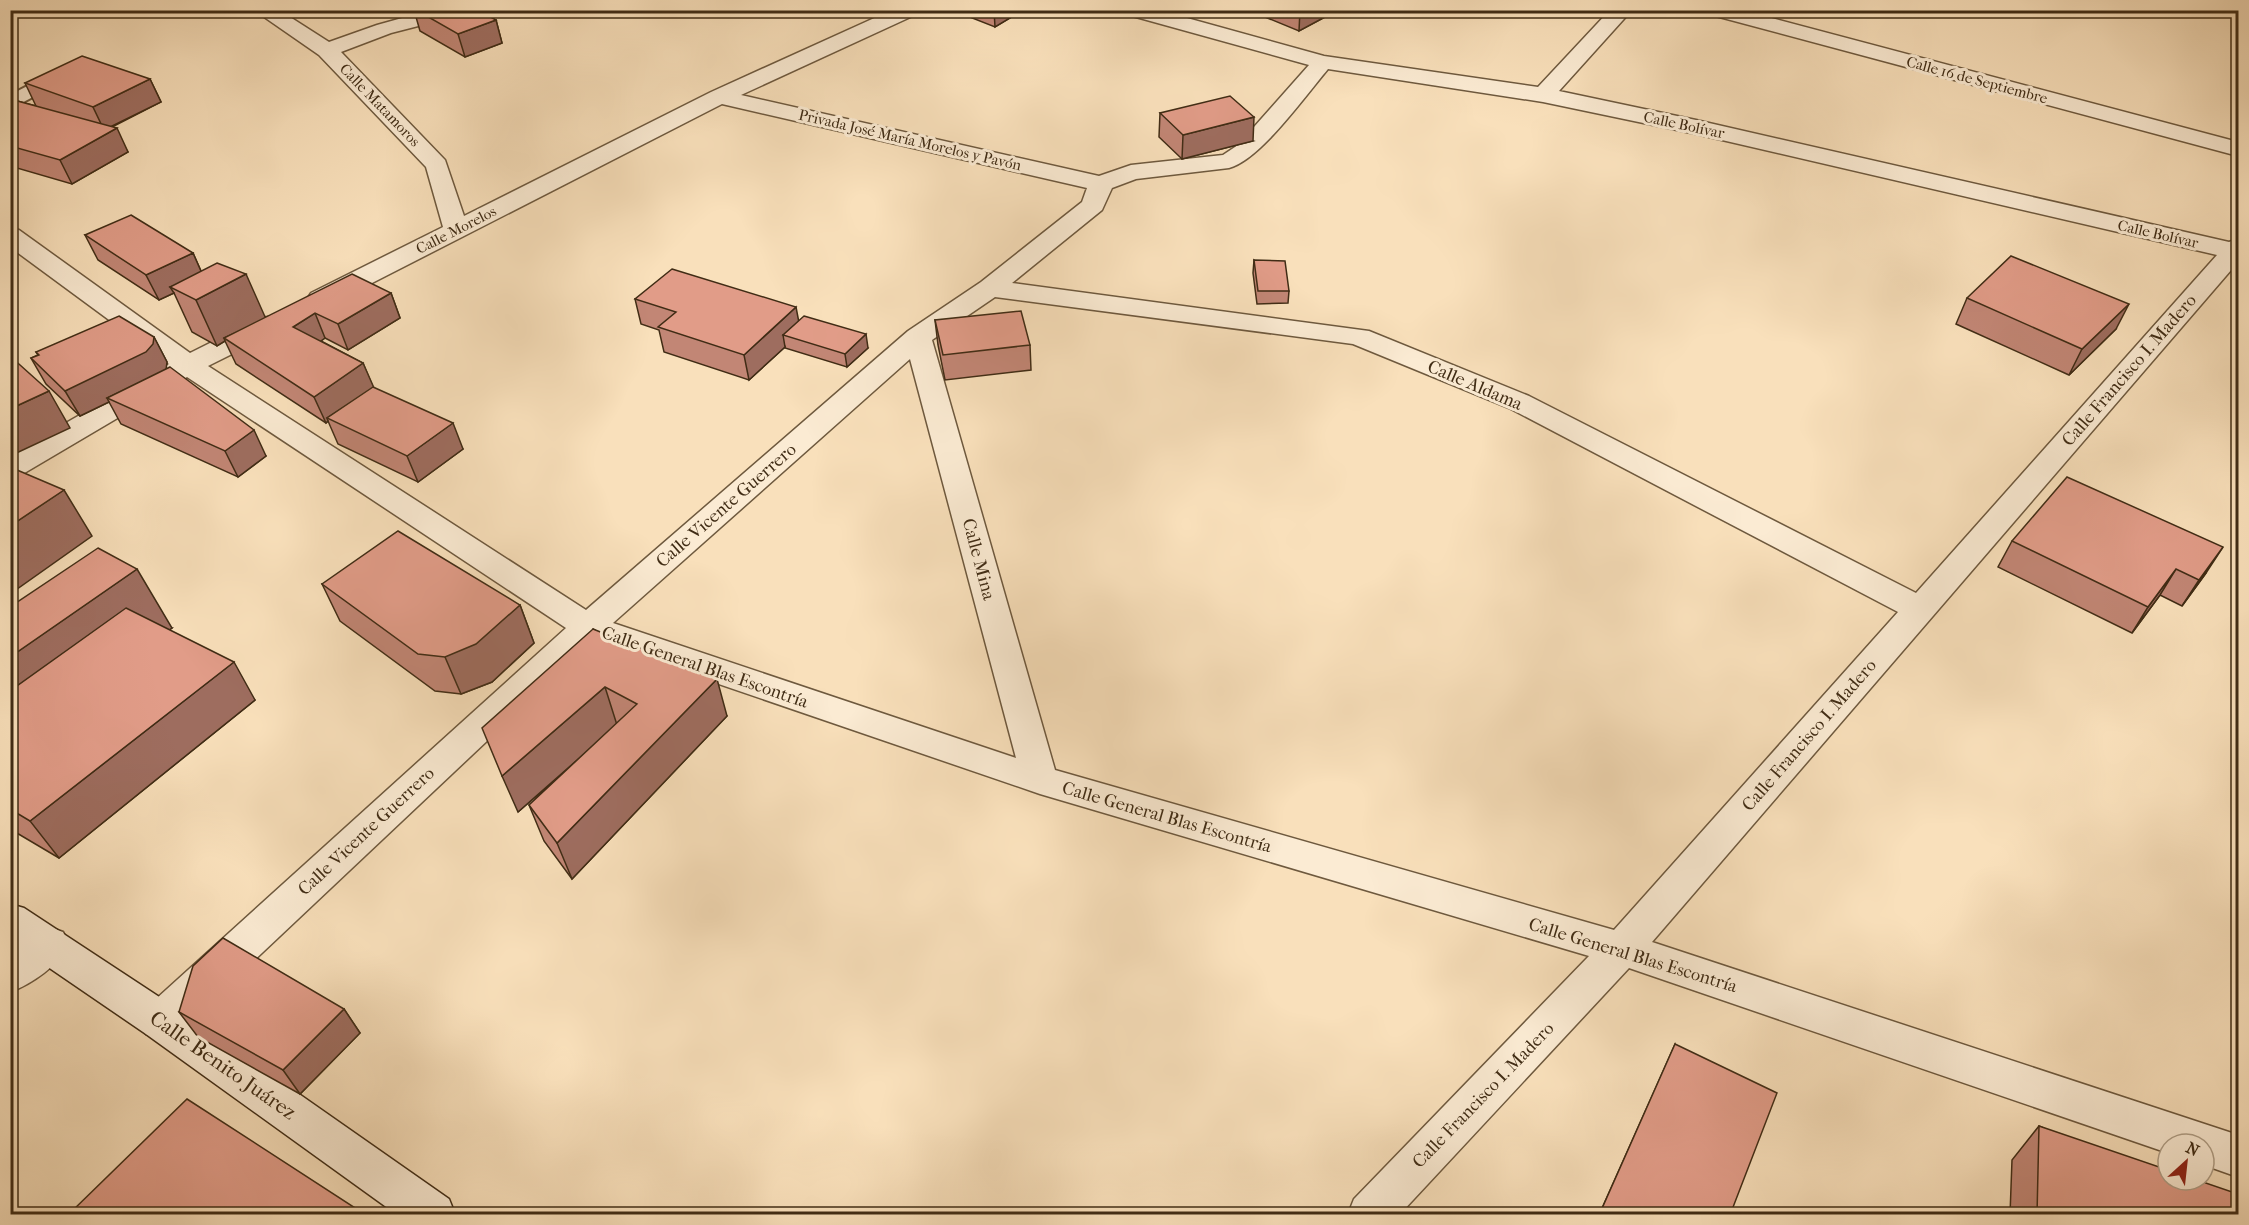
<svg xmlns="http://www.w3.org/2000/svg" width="2249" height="1225" font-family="'IM FELL French Canon',serif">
<rect width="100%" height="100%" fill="#f9e0bb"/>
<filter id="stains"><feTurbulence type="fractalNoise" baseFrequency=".00333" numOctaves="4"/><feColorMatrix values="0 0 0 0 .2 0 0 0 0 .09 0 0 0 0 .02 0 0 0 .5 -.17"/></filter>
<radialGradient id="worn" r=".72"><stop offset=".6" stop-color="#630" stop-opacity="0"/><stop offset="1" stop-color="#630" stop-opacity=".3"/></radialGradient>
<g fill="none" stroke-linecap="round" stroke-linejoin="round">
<g stroke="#6e593e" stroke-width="4">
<path id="lane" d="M64 67 71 69 74 73 71 77 10 109V95Z"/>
</g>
<g stroke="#6e593e" stroke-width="3">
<g id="street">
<path d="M254 10H279L329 42 377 25 431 10H468L465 14 391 33 341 52 445 160 464 216 711 92 892 10H920L917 14 741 95 1099 176 1131 165 1223 155 1238 145 1309 65 1125 14 1122 10H1158L1324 56 1538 87 1610 10H1632L1559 91 1696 120 2229 242 2238 239V262L1652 942 2238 1135V1177L2204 1165V1144H2168V1153L1629 968 1400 1214H1348L1354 1199 1589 956 1040 794 593 641 176 1034 161 1039 146 1034 140 1021 146 1008 566 628 187 377 21 475 10 478V455L169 364 10 247V228L19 230 190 353 258 319 268 317 278 319 282 325 278 331 208 366 586 610 908 331 981 282 1082 202 1087 188 722 104 329 305 320 307 311 305 307 299 311 293 443 227 426 167 319 55ZM1328 69 1543 102 1696 134 2217 255 1916 593 1529 396 1369 331 1012 283 1102 210 1112 188 1136 179 1229 168C1260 160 1306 95 1328 69ZM995 297 1353 344 1509 408 1898 612 1614 930 1055 770 932 340ZM910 359 1016 758 613 623Z"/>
<path d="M1705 10H1741L2238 142V156L1708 14Z"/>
<path d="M49 927 63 932 69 944C59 965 32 984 10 992V951L35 932Z"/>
</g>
</g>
<g stroke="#402c15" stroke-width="3">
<path id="secondary" d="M10 904 24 908 176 1008 449 1199 455 1214H396L146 1034 10 941Z"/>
</g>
<use href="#lane" fill="#fbebd3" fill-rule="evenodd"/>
<use href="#street" fill="#fbebd3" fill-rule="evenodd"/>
<use href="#secondary" fill="#fbebd3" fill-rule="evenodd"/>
</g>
<g fill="#c28675" stroke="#402c15" stroke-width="1.5">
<path d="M10 10 15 20H10Z"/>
<path d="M414 10H478L496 20 502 43 465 57 420 31Z"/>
<path d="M952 10H1023L995 27Z"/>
<path d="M1248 10H1338L1299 31Z"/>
<path d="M150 79 161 102 112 127 128 152 72 184 10 166V99L36 106 25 83Z"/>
<path d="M1160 113 1253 141 1182 159 1159 137Z"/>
<path d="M85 235 193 253 201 271 266 317 391 293 400 318 348 350 325 338 321 341 363 363 373 387 463 449 418 482 338 444 328 421 326 423 236 364 225 341 217 346 192 332 174 293 159 300 98 260Z"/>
<path d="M1254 260 1289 291 1288 303 1257 304 1253 273Z"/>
<path d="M1967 298 2116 329 2069 375 1956 324Z"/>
<path d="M635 299 799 321 868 348 847 367 785 348V347L749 380 664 352 659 330 641 324Z"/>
<path d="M935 320 1030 345 1031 370 945 380 938 345Z"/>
<path d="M154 337 167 362 166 368 266 456 238 477 121 424 109 402 80 416 46 384 31 358 38 355 36 352Z"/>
<path d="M2012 541 2206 573 2182 606 2160 595 2132 633 1998 567Z"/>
<path d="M322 584 520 605 534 643 492 682 461 694 435 691 340 621Z"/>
<path d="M10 607 172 628 169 630 255 700 59 858 10 829Z"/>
<path d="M593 629 727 716 572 879 544 841 529 805 574 763 518 812Z"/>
<path d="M344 1009 360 1033 300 1094 198 1037 179 1012Z"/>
<path d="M1675 1044 1730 1215H1599L1656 1087Z"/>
<path d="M2039 1126 2238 1215H2010L2012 1160Z"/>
</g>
<g fill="#9e6d5f" stroke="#402c15" stroke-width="1.5">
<path d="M10 10H23L15 20Z"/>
<path d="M994 10H1023L995 27Z"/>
<path d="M1300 10H1338L1299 31Z"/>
<path d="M496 20 502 43 465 57 458 34Z"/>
<path d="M150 79 161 102 104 130 93 107Z"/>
<path d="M1254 117 1253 141 1182 159 1183 135Z"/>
<path d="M117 128 128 152 72 184 60 160Z"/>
<path d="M193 253 204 278 170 287 174 293 159 300 146 275Z"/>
<path d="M246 274 266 319 224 338 225 341 217 346 196 300Z"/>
<path d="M391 293 400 318 348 350 338 324Z"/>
<path d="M2129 304 2116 329 2069 375 2082 349Z"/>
<path d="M796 307 801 333 783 335 785 347 749 380 744 355Z"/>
<path d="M315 313 325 338 304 353 293 327Z"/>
<path d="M866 334 868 348 847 367 845 354Z"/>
<path d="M154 337 167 362 166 370 107 398 109 402 80 416 65 391Z"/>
<path d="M363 363 374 388 327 418 328 421 326 423 314 397Z"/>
<path d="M49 391 70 428 10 456V409Z"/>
<path d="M453 423 463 449 418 482 407 456Z"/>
<path d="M254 430 266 456 238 477 225 451Z"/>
<path d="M64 490 92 536 10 594V526Z"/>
<path d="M2223 547 2206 573 2182 606 2199 580Z"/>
<path d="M137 569 172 628 10 746V657Z"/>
<path d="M2176 569 2160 595 2132 633 2148 607Z"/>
<path d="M520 605 534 643 492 682 461 694 445 657Z"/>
<path d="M234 662 255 700 59 858 30 821Z"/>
<path d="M717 679 727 716 572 879 557 843Z"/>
<path d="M605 687 617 725 518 812 502 776Z"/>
<path d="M344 1009 360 1033 300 1094 283 1070Z"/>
</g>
<g fill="#e19c88" stroke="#402c15" stroke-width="1.5">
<path d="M416 10H478L496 20 458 34Z"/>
<path d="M82 56 150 79 93 107 25 83Z"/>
<path d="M1230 96 1254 117 1183 135 1160 113Z"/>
<path d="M10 99 117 128 60 160 10 146Z"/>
<path d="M131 215 193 253 146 275 85 235Z"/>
<path d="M2011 256 2129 304 2082 349 1967 298Z"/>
<path d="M1254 260 1285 261 1289 291H1258Z"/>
<path d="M217 263 246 274 196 300 170 287Z"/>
<path d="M672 269 796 307 744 355 658 327 676 312 635 299Z"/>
<path d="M352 274 391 293 338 324 315 313 293 327 363 363 314 397 224 338Z"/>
<path d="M1021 311 1030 345 943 355 935 320Z"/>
<path d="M119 316 154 337 153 344 146 352 65 391 31 358 39 355 36 352Z"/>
<path d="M804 316 866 334 845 354 783 335Z"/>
<path d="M10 356 49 391 10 409Z"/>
<path d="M170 367 254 430 225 451 107 398Z"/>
<path d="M373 387 453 423 407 456 327 418Z"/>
<path d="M10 467 64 490 10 526Z"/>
<path d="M2067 477 2223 547 2199 580 2176 569 2148 607 2012 541Z"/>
<path d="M398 531 520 605 476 644 445 657 418 654 322 584Z"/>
<path d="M98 548 137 569 10 657V607Z"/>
<path d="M126 608 234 662 30 821 10 809V691Z"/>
<path d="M593 629 717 679 557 843 529 805 637 704 605 687 502 776 482 728Z"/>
<path d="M223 938 344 1009 283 1070 179 1012 193 966Z"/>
<path d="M1675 1044 1777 1093 1730 1215H1604L1600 1213Z"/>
<path d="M187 1099 366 1215H68Z"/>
<path d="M2039 1126 2168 1170V1180H2197L2238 1194V1215H2037Z"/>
</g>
<g text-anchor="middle" stroke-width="6" stroke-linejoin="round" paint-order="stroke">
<g font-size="15" fill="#402c15" stroke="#fbebd3">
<text transform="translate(1977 80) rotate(15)" y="5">Calle 16 de Septiembre</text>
<text transform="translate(380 105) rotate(46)" y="5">Calle Matamoros</text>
<text transform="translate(1684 125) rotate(12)" y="5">Calle Bolívar</text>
<text transform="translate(910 140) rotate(13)" y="5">Privada José María Morelos y Pavón</text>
<text transform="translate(456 230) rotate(-27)" y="5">Calle Morelos</text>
<text transform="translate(2158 234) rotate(13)" y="5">Calle Bolívar</text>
</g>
<g font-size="18" fill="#402c15" stroke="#fbebd3">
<text transform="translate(2129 370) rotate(-49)" y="6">Calle Francisco I. Madero</text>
<text transform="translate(1475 385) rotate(23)" y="6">Calle Aldama</text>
<text transform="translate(726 505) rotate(-41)" y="6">Calle Vicente Guerrero</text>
<text transform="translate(979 559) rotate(75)" y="6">Calle Mina</text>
<text transform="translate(705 667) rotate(19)" y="6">Calle General Blas Escontría</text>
<text transform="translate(1809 735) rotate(-49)" y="6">Calle Francisco I. Madero</text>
<text transform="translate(1167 817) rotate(16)" y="6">Calle General Blas Escontría</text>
<text transform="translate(366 831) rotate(-43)" y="6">Calle Vicente Guerrero</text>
<text transform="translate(1633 955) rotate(17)" y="6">Calle General Blas Escontría</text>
<text transform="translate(1483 1095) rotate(-46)" y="6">Calle Francisco I. Madero</text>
</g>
<g font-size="21" fill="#402c15" stroke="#fbebd3">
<text transform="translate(223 1065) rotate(35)" y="7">Calle Benito Juárez</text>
</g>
</g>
<rect width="2249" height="1225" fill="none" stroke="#f9e0bb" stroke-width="36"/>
<rect x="12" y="12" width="2225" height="1201" fill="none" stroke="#402c15" stroke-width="3"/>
<rect x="18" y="18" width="2213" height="1189" fill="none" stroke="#402c15" stroke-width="1.5"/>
<g transform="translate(2186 1162) rotate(27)"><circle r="28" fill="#fbebd3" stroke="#b09f87" stroke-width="1.5"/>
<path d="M0-4.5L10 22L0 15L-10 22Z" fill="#8f2418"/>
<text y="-9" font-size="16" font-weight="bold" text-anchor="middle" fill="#402c15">N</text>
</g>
<rect width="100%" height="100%" filter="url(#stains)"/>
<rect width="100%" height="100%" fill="url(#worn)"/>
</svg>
